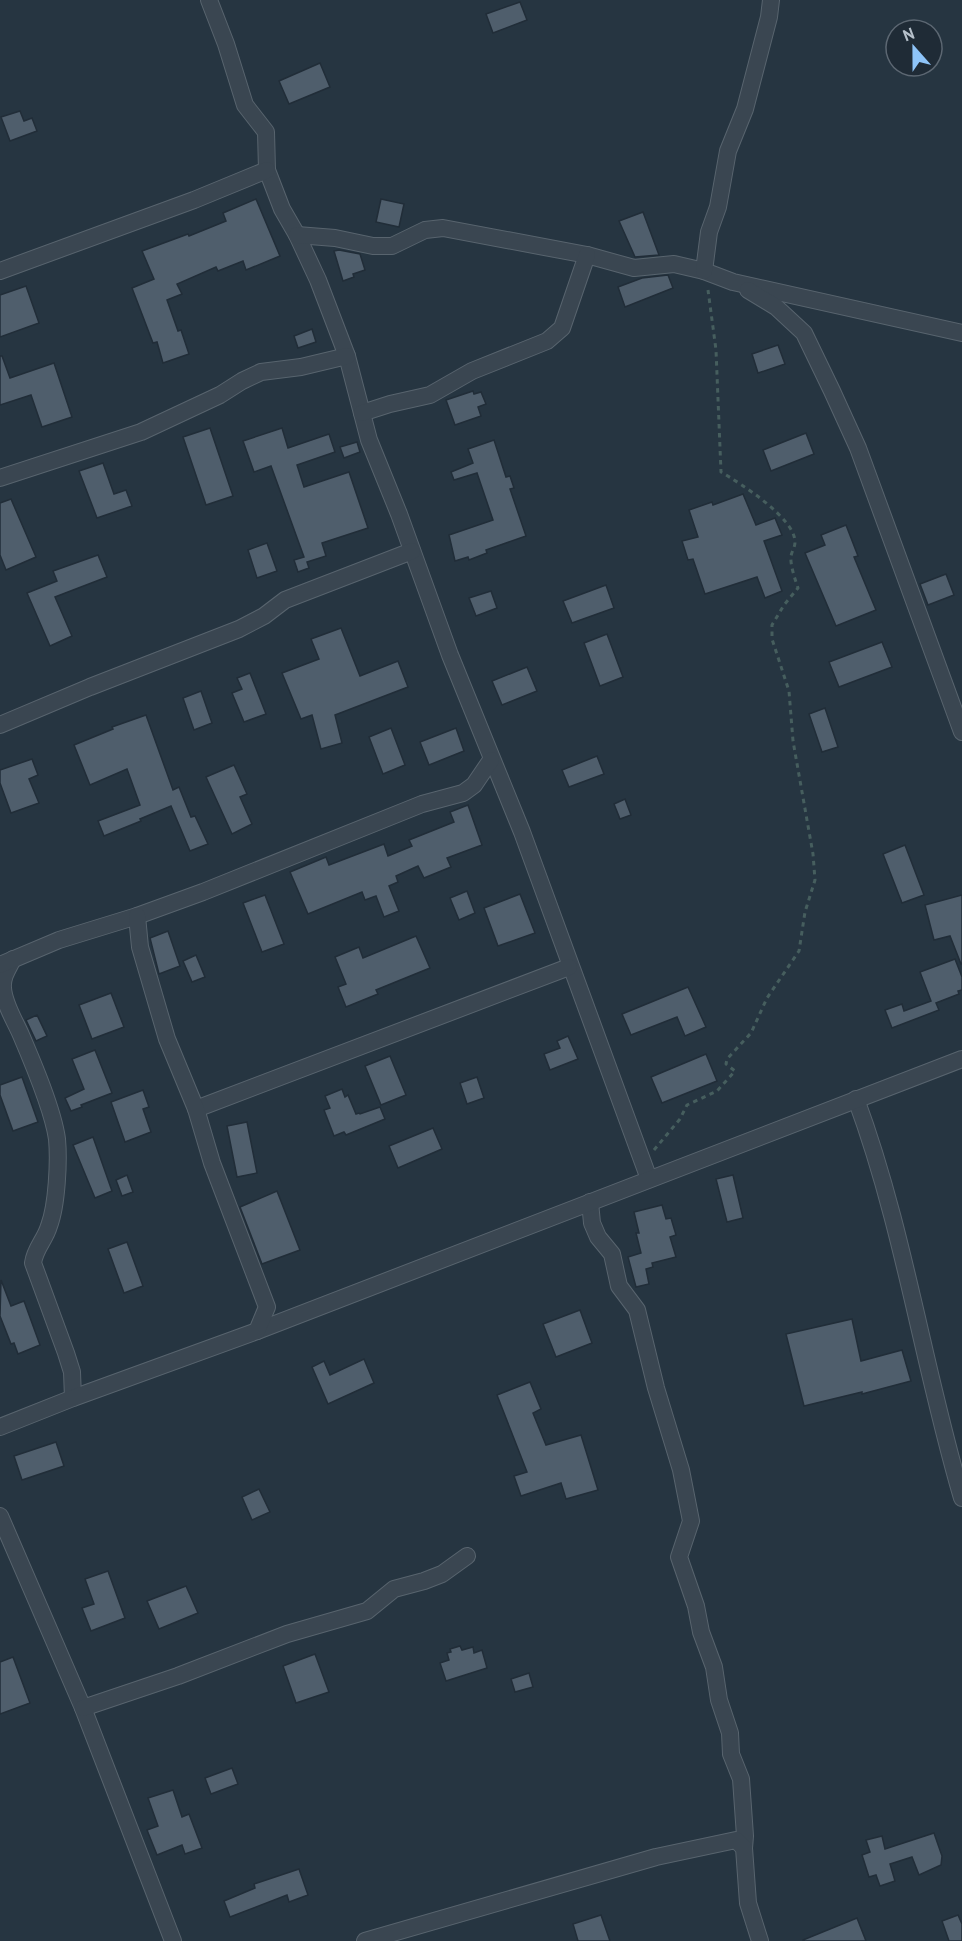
<svg xmlns="http://www.w3.org/2000/svg" width="962" height="1941" font-family="'PT Sans',sans-serif">
<rect width="100%" height="100%" fill="#263541"/>
<g fill="#4f5e6c" stroke="#212d38" stroke-width="1.5">
<path d="M520 2 527 20 493 33 486 14Z"/>
<path d="M320 63 330 87 289 104 279 81Z"/>
<path d="M20 111 24 121 32 118 37 131 10 141 1 117Z"/>
<path d="M256 199 280 256 246 270 243 261 218 271 216 267 177 284 182 294 167 300 178 331 181 330 189 354 163 363 157 342 153 343 132 288 154 279 142 251 188 234 189 236 226 221 223 213Z"/>
<path d="M381 199 404 204 399 227 376 222Z"/>
<path d="M643 212 659 255 635 257 619 221Z"/>
<path d="M339 250 360 254 365 270 353 274 354 277 343 281 334 251Z"/>
<path d="M668 275 673 288 625 307 618 287 642 278Z"/>
<path d="M26 286 39 323 0 337V295Z"/>
<path d="M312 329 316 342 298 348 294 336Z"/>
<path d="M778 345 785 364 758 373 752 354Z"/>
<path d="M0 356H2L10 378 54 363 72 417 42 427 31 395 0 405Z"/>
<path d="M473 391 474 394 481 392 486 404 478 407 481 416 455 425 446 400Z"/>
<path d="M210 428 233 496 206 505 183 437Z"/>
<path d="M282 428 288 448 329 434 335 452 297 465 304 487 349 472 368 528 322 543 326 556 307 562 309 568 298 572 294 560 304 557 271 466 254 472 243 441Z"/>
<path d="M806 433 814 454 771 471 763 450Z"/>
<path d="M494 440 506 477 510 476 514 488 510 489 526 536 486 550 487 553 469 560 468 557 455 561 449 535 493 520 477 473 454 480 451 472 473 463 468 449Z"/>
<path d="M357 442 360 452 344 458 340 447Z"/>
<path d="M103 463 114 494 126 490 132 506 97 518 79 471Z"/>
<path d="M743 494 756 525 775 518 782 535 764 541 782 591 765 598 757 577 705 594 693 559 688 560 682 541 698 537 689 510 712 502 713 505Z"/>
<path d="M11 499 36 557 6 570 0 555V503Z"/>
<path d="M846 525 858 556 854 557 876 610 836 626 805 553 825 545 821 535Z"/>
<path d="M267 543 277 571 257 578 248 550Z"/>
<path d="M98 555 107 577 55 597 72 636 50 646 27 593 57 581 53 571Z"/>
<path d="M946 574 954 595 928 605 920 584Z"/>
<path d="M606 585 614 608 572 623 563 601Z"/>
<path d="M491 591 497 608 476 616 469 598Z"/>
<path d="M341 628 360 676 398 661 408 687 335 715 342 743 321 749 312 715 301 719 282 673 319 659 311 639Z"/>
<path d="M607 634 623 677 600 686 584 643Z"/>
<path d="M882 642 892 667 839 687 829 662Z"/>
<path d="M527 667 537 691 502 705 492 681Z"/>
<path d="M250 673 266 714 244 722 232 693 242 689 237 678Z"/>
<path d="M201 691 212 723 194 730 183 698Z"/>
<path d="M825 708 838 747 822 752 809 714Z"/>
<path d="M146 715 173 790 179 787 191 817 195 816 208 844 190 851 171 806 140 819 141 821 104 836 98 821 140 805 127 769 90 785 74 745 113 729 112 727Z"/>
<path d="M391 728 405 765 383 774 369 737Z"/>
<path d="M456 728 464 751 429 765 420 742Z"/>
<path d="M597 756 604 774 569 787 562 770Z"/>
<path d="M32 759 38 775 29 779 39 803 11 813 0 783V770Z"/>
<path d="M234 765 247 794 240 797 252 824 232 834 206 777Z"/>
<path d="M625 799 631 815 620 819 614 804Z"/>
<path d="M468 805 482 845 447 858 451 867 424 878 418 866 396 876 398 882 389 886 399 911 384 917 376 896 365 900 362 892 308 914 290 872 326 857 329 865 384 844 388 856 412 846 409 840 454 822 450 812Z"/>
<path d="M905 845 924 895 902 903 883 854Z"/>
<path d="M467 891 475 913 459 920 450 898Z"/>
<path d="M520 894 535 933 498 946 484 908Z"/>
<path d="M265 895 284 944 262 952 243 903Z"/>
<path d="M962 895V964H961L950 936 934 940 925 905Z"/>
<path d="M168 931 180 966 159 974 150 938Z"/>
<path d="M416 936 430 968 376 990 378 994 346 1007 338 987 346 984 335 957 359 947 363 958Z"/>
<path d="M196 955 205 977 192 982 183 961Z"/>
<path d="M955 959 962 977V990L958 991 959 994 936 1003 939 1010 892 1028 885 1010 902 1004 904 1011 931 1001 920 972Z"/>
<path d="M688 987 706 1027 685 1036 677 1017 631 1035 622 1014Z"/>
<path d="M111 993 124 1027 92 1039 79 1005Z"/>
<path d="M37 1015 47 1036 36 1041 26 1020Z"/>
<path d="M568 1036 578 1059 550 1070 544 1054 560 1048 557 1041Z"/>
<path d="M95 1050 112 1093 81 1105 82 1107 71 1111 65 1098 84 1089 72 1059Z"/>
<path d="M706 1054 717 1081 662 1103 651 1077Z"/>
<path d="M390 1056 406 1095 381 1105 365 1066Z"/>
<path d="M22 1077 38 1122 13 1131 0 1095V1085Z"/>
<path d="M477 1077 484 1098 467 1104 460 1083Z"/>
<path d="M342 1089 345 1097 348 1095 356 1114 359 1113 360 1114 380 1107 385 1119 346 1135 344 1132 334 1136 324 1110 330 1108 325 1096Z"/>
<path d="M143 1090 149 1107 143 1109 151 1132 125 1142 111 1102Z"/>
<path d="M247 1122 257 1173 237 1177 227 1126Z"/>
<path d="M433 1128 442 1149 398 1168 389 1146Z"/>
<path d="M93 1137 112 1191 95 1198 73 1145Z"/>
<path d="M127 1175 133 1192 122 1196 116 1180Z"/>
<path d="M733 1175 743 1218 727 1222 716 1179Z"/>
<path d="M277 1191 300 1250 262 1264 240 1207Z"/>
<path d="M662 1205 666 1219 671 1218 676 1235 670 1237 676 1257 652 1263 653 1267 646 1269 649 1284 636 1287 628 1257 641 1253 636 1233H639L634 1212Z"/>
<path d="M127 1242 143 1286 124 1293 108 1249Z"/>
<path d="M1 1280 11 1306 24 1301 40 1345 18 1354 14 1343 11 1344 0 1316Z"/>
<path d="M580 1310 592 1343 556 1357 543 1324Z"/>
<path d="M852 1319 861 1361 902 1350 911 1381 862 1394V1392L804 1406 786 1334Z"/>
<path d="M364 1359 374 1383 328 1404 312 1367 324 1361 330 1375Z"/>
<path d="M530 1382 541 1409 533 1413 546 1445 581 1435 598 1490 566 1499 561 1483 521 1496 514 1476 527 1472 497 1395Z"/>
<path d="M56 1442 64 1466 22 1480 14 1456Z"/>
<path d="M259 1489 270 1512 252 1520 242 1497Z"/>
<path d="M108 1571 125 1618 91 1631 82 1608 94 1604 85 1579Z"/>
<path d="M186 1586 198 1613 159 1629 147 1601Z"/>
<path d="M460 1646 462 1650 473 1647 474 1653 482 1650 487 1668 446 1681 440 1663 449 1660 447 1653 451 1652 450 1649Z"/>
<path d="M315 1654 329 1692 296 1703 283 1666Z"/>
<path d="M13 1657 30 1703 0 1714V1662Z"/>
<path d="M529 1673 533 1687 515 1692 511 1679Z"/>
<path d="M232 1768 238 1784 211 1794 205 1778Z"/>
<path d="M173 1790 182 1817 189 1814 202 1848 185 1854 182 1845 157 1855 147 1830 158 1826 148 1798Z"/>
<path d="M934 1833 942 1856 941 1865 919 1875 912 1857 890 1864 895 1881 880 1886 876 1875 869 1877 862 1855 870 1852 866 1840 882 1836 885 1849Z"/>
<path d="M299 1869 308 1895 289 1902 287 1895 230 1917 224 1901 255 1888 254 1884Z"/>
<path d="M601 1915 610 1941H578L573 1924Z"/>
<path d="M958 1915 962 1924V1941H949L942 1921Z"/>
<path d="M857 1918 866 1941H803V1940Z"/>
</g>
<g fill="none" stroke-linecap="round" stroke-linejoin="round">
<g stroke="#58646e" stroke-width="18">
<g id="minor">
<path d="M209 0 226 44 245 105 266 132 267 170 282 209 297 235 318 280 347 356 369 440 399 514 450 655 522 832 649 1179"/>
<path d="M297 235 335 238 373 246H392L425 230 443 228 587 255 634 268 674 264 704 271 733 282 962 333"/>
<path d="M0 271 194 200 267 170"/>
<path d="M704 271 709 232 718 207 728 151 745 109 769 17 771 0"/>
<path d="M748 290 776 307 804 333 832 391 858 448 962 732"/>
<path d="M362 413 390 404 430 395 472 371 547 341 562 328 587 255"/>
<path d="M0 478 141 432 220 395 242 381 261 372 301 367 347 356"/>
<path d="M0 725 90 687 239 629 264 616 285 600 412 551"/>
<path d="M13 959C8 969 2 977 3 988 4 1004 15 1021 21 1035 33 1063 53 1110 57 1139 59 1161 57 1205 49 1226 45 1240 35 1248 33 1263L66 1353 72 1372 73 1398"/>
<path d="M0 965 59 940 137 916 203 892 422 804 463 793 474 785 491 760"/>
<path d="M856 1099C904 1229 923 1366 962 1498"/>
<path d="M196 1109 569 967"/>
<path d="M590 1202 592 1223 598 1237 612 1254 619 1286 637 1310 656 1388 681 1470 691 1521 679 1557 696 1606 701 1632 714 1667 719 1700 730 1733 731 1754 741 1779 745 1836 744 1848"/>
<path d="M257 1331 962 1059"/>
<path d="M0 1427 73 1398 257 1331 267 1307 212 1163 196 1109 167 1039 140 947 137 916"/>
<path d="M0 1516 83 1708 173 1941"/>
<path d="M83 1708 178 1676 287 1634 367 1611 394 1589 424 1581 442 1574 467 1556"/>
<path d="M365 1941 656 1857 736 1840 744 1848 748 1903 760 1941"/>
</g>
</g>
<path stroke="#465e5e" stroke-width="3" stroke-dasharray="4.5 4.5" stroke-linecap="butt" d="M654 1150 680 1119 687 1105 717 1091 735 1071 726 1064 727 1059 751 1033 767 998 799 951 805 912 815 880 813 854 793 741 789 691 772 639V625L784 605 798 588C795 579 790 565 791 556 792 551 795 547 795 542 795 518 740 483 721 472L716 350 708 290"/>
<use href="#minor" stroke="#3a4651" stroke-width="16"/>
</g>
<g transform="translate(914 48) rotate(339)"><circle r="28" fill="#1f2b36" stroke="#5c6772" stroke-width="1.5"/>
<path d="M0-4.5L10 22L0 15L-10 22Z" fill="#8ec4f8"/>
<text y="-9" font-size="16" font-weight="bold" text-anchor="middle" fill="#b7c1cb">N</text>
</g>
</svg>
